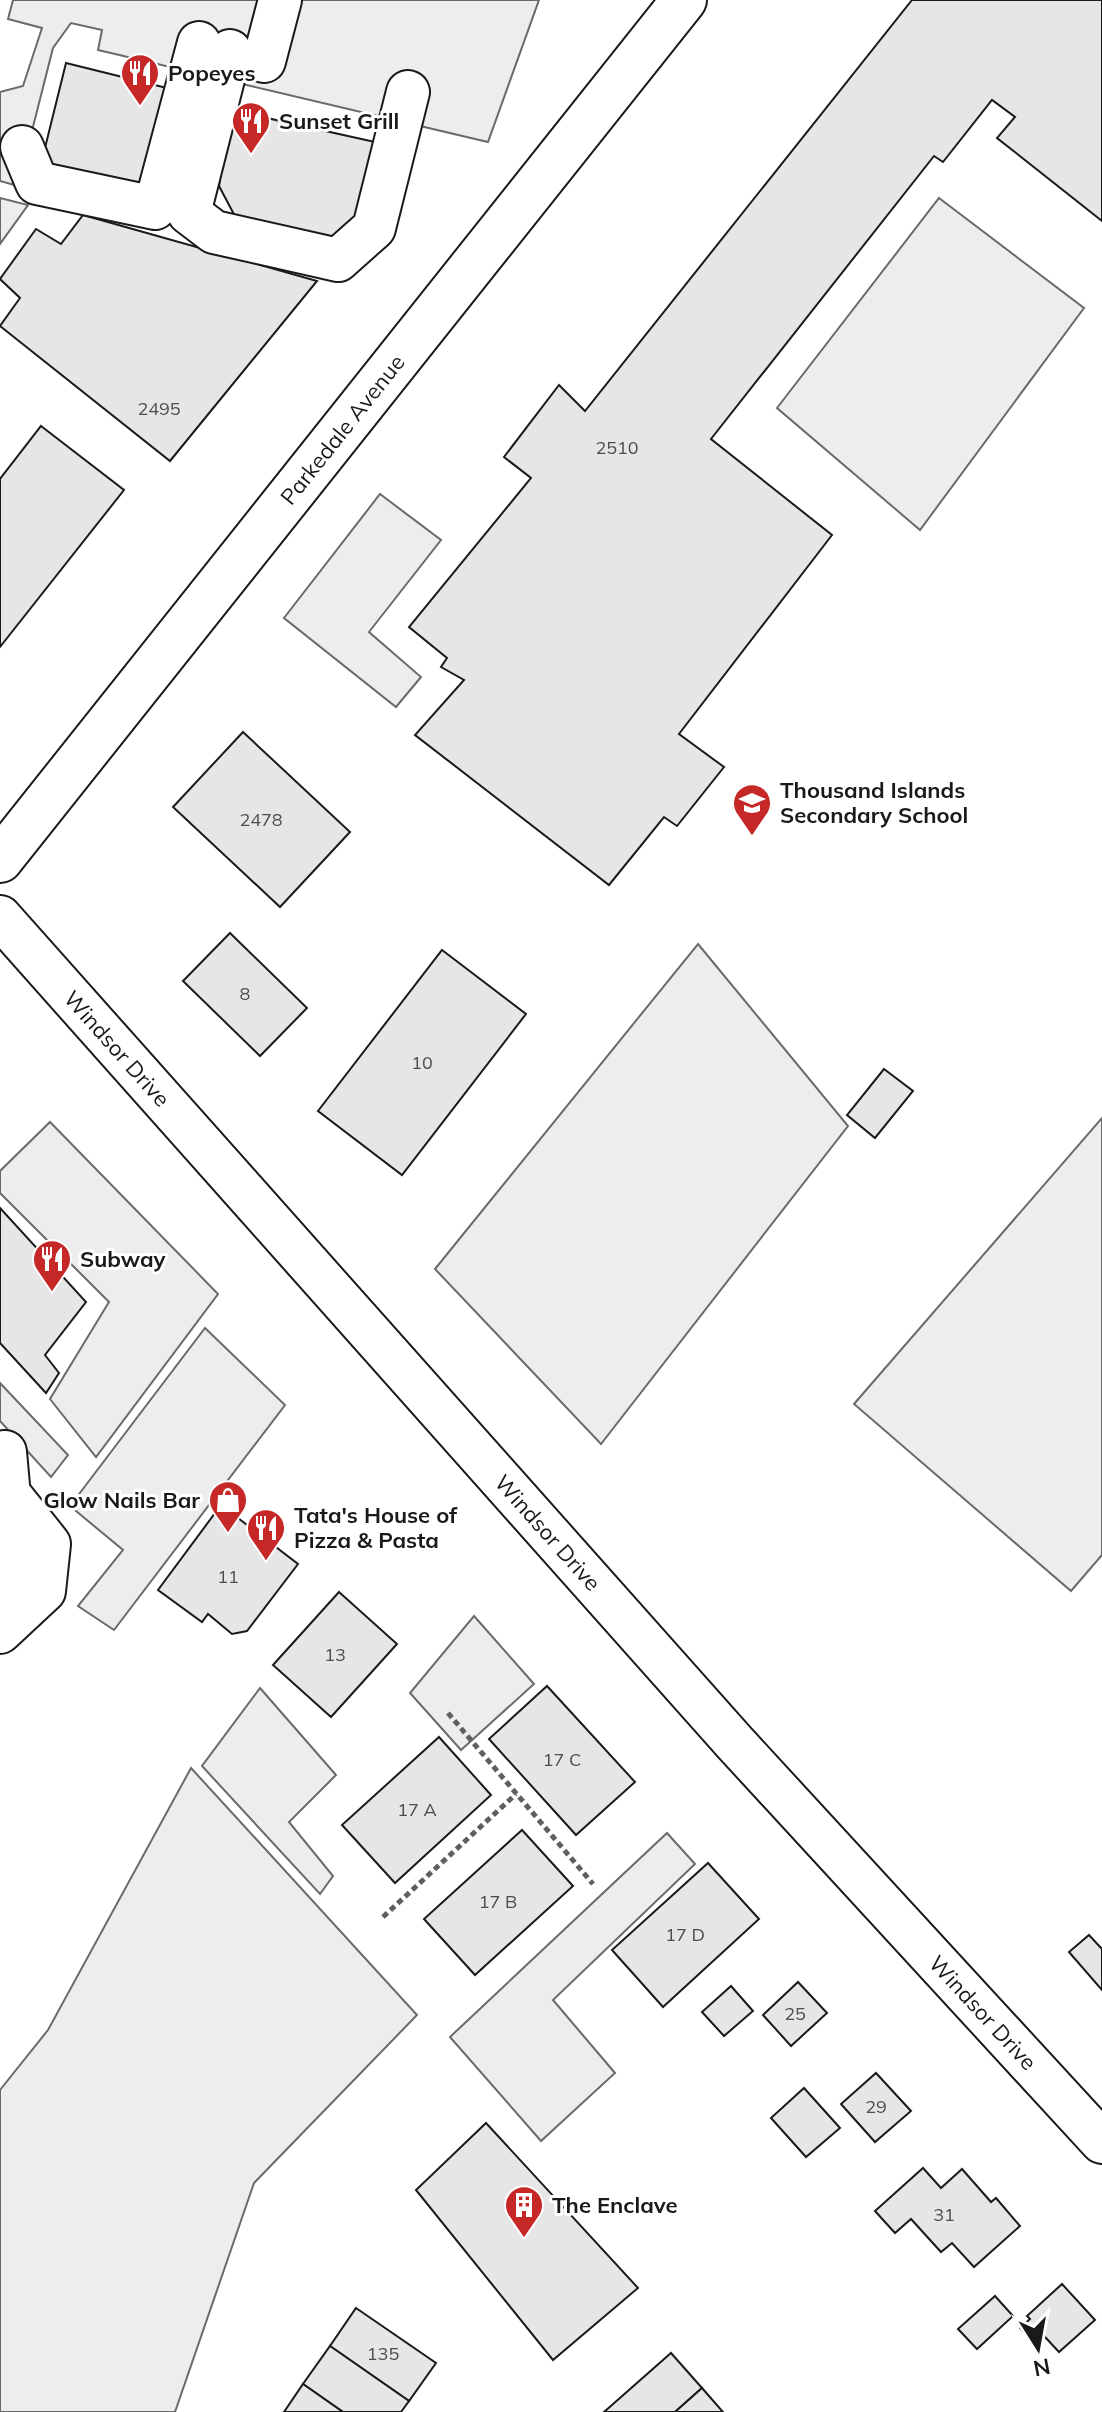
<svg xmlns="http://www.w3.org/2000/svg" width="1102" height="2412" font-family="Mulish,sans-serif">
<rect width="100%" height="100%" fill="#fff"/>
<g fill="#ededed" stroke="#6a6a6a" stroke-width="2">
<path d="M13 0H539L488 142 98 50 102 30 71 23 53 48 18 186 0 181V92L23 86 42 28 8 19Z"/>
<path d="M0 198 28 205 0 244Z"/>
<path d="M939 198 1084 308 920 530 777 408Z"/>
<path d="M380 494 441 540 369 632 421 677 396 707 284 618Z"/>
<path d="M698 944 848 1126 601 1444 435 1269Z"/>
<path d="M1102 1118V1555L1071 1591 854 1404Z"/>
<path d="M50 1122 218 1294 96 1457 50 1399 109 1302 0 1193V1171Z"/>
<path d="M205 1328 285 1405 114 1630 78 1606 123 1550 70 1506Z"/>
<path d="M0 1383 68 1455 51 1477 0 1421Z"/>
<path d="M474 1616 534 1684 461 1750 410 1693Z"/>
<path d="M260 1688 336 1775 289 1822 333 1876 320 1894 202 1766Z"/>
<path d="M191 1768 417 2015 254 2183 175 2412H0V2090L48 2030Z"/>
<path d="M667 1833 695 1864 553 2000 615 2073 541 2141 450 2037Z"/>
</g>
<g fill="#e6e6e6" stroke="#1a1a1a" stroke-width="2">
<path d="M912 0H1102V221L997 138 1015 117 992 100 943 162 934 156 711 439 832 535 679 734 724 767 677 826 664 817 609 885 415 735 464 680 441 667 447 658 409 627 531 478 504 457 559 385 585 411Z"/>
<path d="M66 63 179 91 151 177 124 191 41 164Z"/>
<path d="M231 110 375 142 357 222 322 242 238 222 219 186Z"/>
<path d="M83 215 317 281 170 461 0 326 20 298 0 279 36 229 61 244Z"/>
<path d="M41 426 124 490 0 647V479Z"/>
<path d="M243 732 350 832 280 907 173 807Z"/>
<path d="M230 933 307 1008 260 1056 183 981Z"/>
<path d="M442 950 526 1014 402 1175 318 1111Z"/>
<path d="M884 1069 913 1091 875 1138 847 1115Z"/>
<path d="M0 1208 86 1302 45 1355 59 1373 46 1393 0 1343Z"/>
<path d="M221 1505 298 1564 247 1631 232 1634 208 1614 202 1622 158 1590Z"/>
<path d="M339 1592 397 1644 331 1717 273 1665Z"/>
<path d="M547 1686 635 1782 576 1835 489 1739Z"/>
<path d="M439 1737 491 1795 395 1883 342 1825Z"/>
<path d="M522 1830 573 1886 475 1975 424 1919Z"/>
<path d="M708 1863 759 1919 663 2007 612 1950Z"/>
<path d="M1089 1935 1102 1949V1990L1069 1952Z"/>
<path d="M798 1982 827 2013 791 2046 763 2015Z"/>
<path d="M731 1986 753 2011 724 2036 702 2012Z"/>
<path d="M876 2073 911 2111 875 2142 841 2104Z"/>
<path d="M804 2088 840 2128 806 2157 771 2118Z"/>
<path d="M486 2123 638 2288 553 2360 416 2190Z"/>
<path d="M923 2168 941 2188 962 2169 991 2202 996 2198 1020 2226 974 2267 952 2243 941 2252 911 2219 895 2233 875 2211Z"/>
<path d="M1062 2284 1095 2320 1059 2352 1045 2337 1035 2346 1020 2328 1030 2319 1027 2316Z"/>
<path d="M995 2296 1013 2316 977 2349 958 2329Z"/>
<path d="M356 2308 436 2363 409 2401 330 2346Z"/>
<path d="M330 2346 409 2401 401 2412H343L303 2384Z"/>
<path d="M671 2353 702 2388 675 2412H604Z"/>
<path d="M303 2384 343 2412H284Z"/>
<path d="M702 2388 723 2412H675Z"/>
</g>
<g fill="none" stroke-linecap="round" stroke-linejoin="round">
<g stroke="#1a1a1a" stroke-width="46">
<g id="minor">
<path d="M230 51 189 213 214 232 338 260 374 228 408 92"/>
<path d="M264 61 280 0"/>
<path d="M22 147 37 183 155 208 199 43"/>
<path id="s1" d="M0 917 735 1743 1102 2142"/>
<path d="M0 1599 16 1575 5 1452"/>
<path d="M0 1632 44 1591 49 1544 10 1495"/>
</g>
</g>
<g stroke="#1a1a1a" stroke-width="48">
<g id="major">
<path id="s2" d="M0 860 684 0"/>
</g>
</g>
<g stroke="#5f5f5f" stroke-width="5" stroke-dasharray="6 4" stroke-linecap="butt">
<path d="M448 1713 593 1884"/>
<path d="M383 1917 516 1794"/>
</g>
<use href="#minor" stroke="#fff" stroke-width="42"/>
<use href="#major" stroke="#fff" stroke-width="44"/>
</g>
<defs>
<g id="restaurant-pin" transform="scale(2)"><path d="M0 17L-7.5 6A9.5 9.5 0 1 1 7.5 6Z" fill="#c62828" stroke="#fff"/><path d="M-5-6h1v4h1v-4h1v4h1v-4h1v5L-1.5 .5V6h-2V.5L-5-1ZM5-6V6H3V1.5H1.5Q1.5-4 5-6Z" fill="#fff"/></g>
<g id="school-pin" transform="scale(2)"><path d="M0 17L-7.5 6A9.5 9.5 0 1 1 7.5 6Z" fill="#c62828" stroke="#fff"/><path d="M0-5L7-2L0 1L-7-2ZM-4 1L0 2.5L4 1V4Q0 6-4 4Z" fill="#fff"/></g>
<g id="shop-pin" transform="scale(2)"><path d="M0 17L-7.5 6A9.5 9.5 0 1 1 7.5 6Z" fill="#c62828" stroke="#fff"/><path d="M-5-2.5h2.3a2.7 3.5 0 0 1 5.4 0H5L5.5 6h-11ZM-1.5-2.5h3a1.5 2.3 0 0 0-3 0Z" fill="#fff"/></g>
<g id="building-pin" transform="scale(2)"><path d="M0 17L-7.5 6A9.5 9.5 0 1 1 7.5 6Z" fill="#c62828" stroke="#fff"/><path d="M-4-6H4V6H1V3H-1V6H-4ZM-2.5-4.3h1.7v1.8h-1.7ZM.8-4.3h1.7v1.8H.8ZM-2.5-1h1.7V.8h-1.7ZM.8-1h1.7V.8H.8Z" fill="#fff"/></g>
</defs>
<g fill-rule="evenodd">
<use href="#restaurant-pin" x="140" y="73"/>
<use href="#restaurant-pin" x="251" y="121"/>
<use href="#school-pin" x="752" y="803"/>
<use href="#restaurant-pin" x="52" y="1259"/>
<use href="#shop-pin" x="228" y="1500"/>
<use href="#restaurant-pin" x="266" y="1528"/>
<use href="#building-pin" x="524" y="2205"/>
</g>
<g text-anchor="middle" stroke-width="6" stroke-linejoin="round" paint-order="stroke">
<g font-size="18" fill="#4d4d4d">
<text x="159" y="415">2495</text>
<text x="617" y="454">2510</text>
<text x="261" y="826">2478</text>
<text x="245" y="1000">8</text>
<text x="422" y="1069">10</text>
<text x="228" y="1583">11</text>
<text x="335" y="1661">13</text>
<text x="562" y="1766">17 C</text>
<text x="417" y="1816">17 A</text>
<text x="498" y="1908">17 B</text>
<text x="685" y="1941">17 D</text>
<text x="795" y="2020">25</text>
<text x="876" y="2113">29</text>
<text x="944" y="2221">31</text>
<text x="383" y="2360">135</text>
</g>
<g font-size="22" font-weight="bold" fill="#1a1a1a" stroke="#fff" text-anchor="start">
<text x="168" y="81">Popeyes</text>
<text x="279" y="129">Sunset Grill</text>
<text x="780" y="798">Thousand Islands<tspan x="780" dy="25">Secondary School</tspan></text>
<text x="80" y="1267">Subway</text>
<text x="200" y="1508" text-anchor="end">Glow Nails Bar</text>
<text x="294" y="1523">Tata's House of<tspan x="294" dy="25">Pizza &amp; Pasta</tspan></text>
<text x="552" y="2213">The Enclave</text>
</g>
<g font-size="22" fill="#1a1a1a" stroke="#fff">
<text dy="8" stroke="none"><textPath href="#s2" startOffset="550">Parkedale Avenue</textPath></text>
<text dy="8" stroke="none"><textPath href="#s1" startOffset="176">Windsor Drive</textPath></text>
<text dy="8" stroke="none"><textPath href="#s1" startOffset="824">Windsor Drive</textPath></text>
<text dy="8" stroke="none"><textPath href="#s1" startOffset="1472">Windsor Drive</textPath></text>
</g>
</g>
<g transform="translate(1038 2348) rotate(169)" stroke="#ffffff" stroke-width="6" paint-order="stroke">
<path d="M0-6L14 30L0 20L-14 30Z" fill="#1a1a1a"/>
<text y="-12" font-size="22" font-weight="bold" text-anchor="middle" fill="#1a1a1a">N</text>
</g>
</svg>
